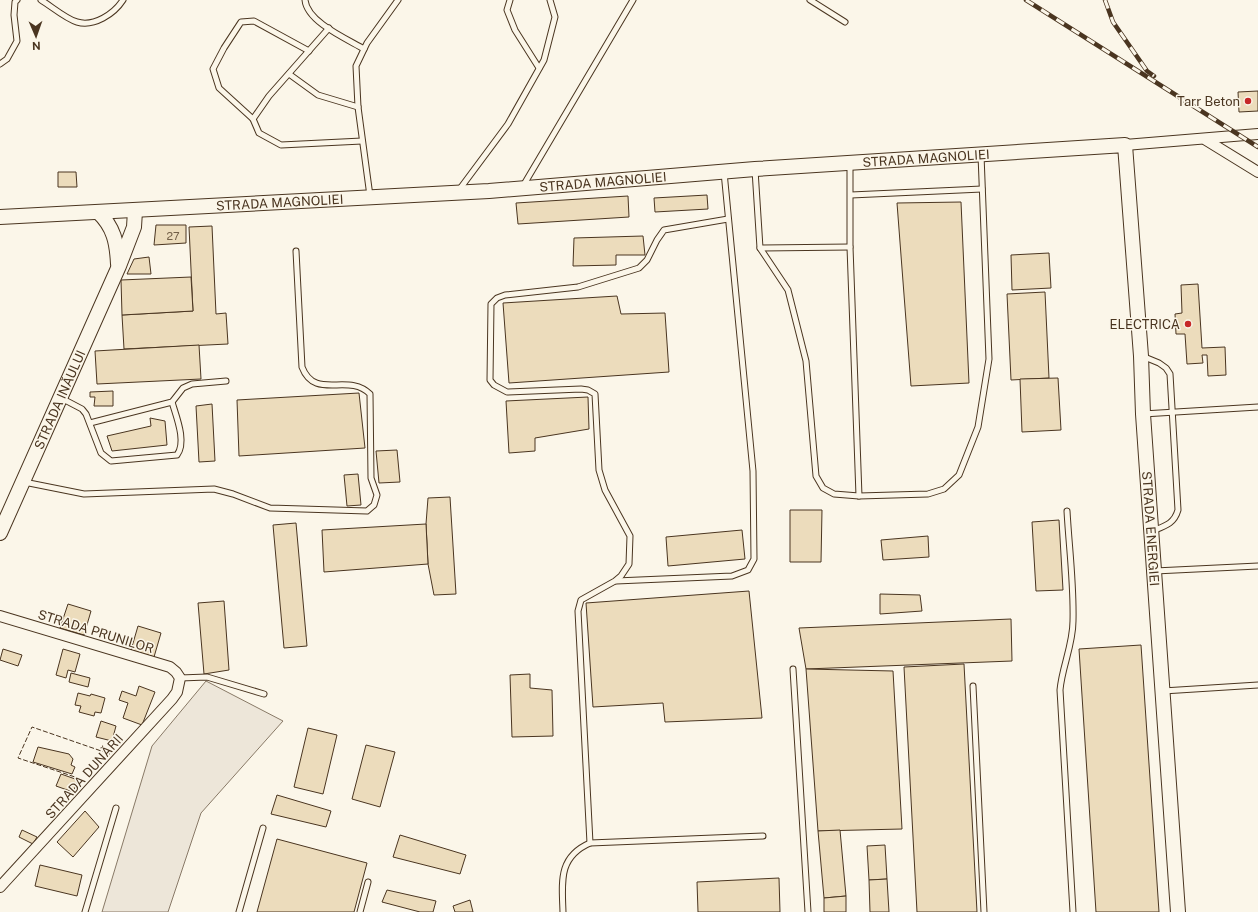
<svg xmlns="http://www.w3.org/2000/svg" width="1258" height="912" font-family="'Public Sans',sans-serif">
<rect width="100%" height="100%" fill="#fbf6e9"/>
<path fill="#ede6d9" stroke="#887966" d="M206 681 283 721 201 813 168 912H102L152 746Z"/>
<g fill="#ecdcbc" stroke="#4a3520">
<path d="M1258 91V111L1239 112 1238 92Z"/>
<path d="M58 172H76L77 187H58Z"/>
<path d="M707 195 708 209 655 212 654 198Z"/>
<path d="M628 196 629 217 518 224 516 203Z"/>
<path d="M961 202 969 383 911 386 897 203Z"/>
<path d="M156 225H186V243L154 245Z"/>
<path d="M212 226 216 314 226 313 228 344 124 349 122 315 193 311 189 227Z"/>
<path d="M643 236 645 255H616V265L573 266 574 238Z"/>
<path d="M1049 253 1051 288 1012 290 1011 255Z"/>
<path d="M149 257 151 274H127L134 259Z"/>
<path d="M191 277 193 311 122 315 121 280Z"/>
<path d="M1198 284 1202 348 1225 347 1226 375 1208 376 1207 355H1202L1203 363 1187 364 1185 334H1176L1175 314 1182 313 1181 285Z"/>
<path d="M1045 292 1049 378 1011 380 1007 294Z"/>
<path d="M617 296 621 314 665 313 669 372 509 383 503 303Z"/>
<path d="M199 345 201 379 97 384 95 351Z"/>
<path d="M1058 378 1061 430 1022 432 1020 379Z"/>
<path d="M113 391V406H94L95 397H90V392Z"/>
<path d="M359 393 365 448 239 456 237 400Z"/>
<path d="M588 397 589 429 535 438V451L509 453 506 401Z"/>
<path d="M212 404 215 461 199 462 196 406Z"/>
<path d="M150 418 165 421 167 445 112 451 107 436 151 426Z"/>
<path d="M397 450 400 482 379 483 376 451Z"/>
<path d="M358 474 361 505 347 506 344 475Z"/>
<path d="M450 497 456 594 434 595 428 564 426 524 428 498Z"/>
<path d="M790 510H822L821 562H790Z"/>
<path d="M1059 520 1063 590 1036 591 1032 522Z"/>
<path d="M296 523 307 646 284 648 273 525Z"/>
<path d="M426 524 428 564 324 572 322 530Z"/>
<path d="M742 530 745 559 668 566 666 537Z"/>
<path d="M928 536 929 557 883 560 881 540Z"/>
<path d="M749 591 762 718 665 722 663 703 593 707 586 603Z"/>
<path d="M880 594 920 595 922 611 880 614Z"/>
<path d="M224 601 229 670 204 674 198 603Z"/>
<path d="M68 604 91 611 84 635 60 628Z"/>
<path d="M1011 619 1012 661 806 669 799 628Z"/>
<path d="M138 626 161 633 154 657 131 650Z"/>
<path d="M1141 645 1159 912H1096L1079 649Z"/>
<path d="M3 649 22 655 18 666 0 660Z"/>
<path d="M63 649 80 654 75 672 68 670 66 678 56 675Z"/>
<path d="M964 664 977 912H917L904 667Z"/>
<path d="M806 669 893 671 902 829 818 831Z"/>
<path d="M71 673 90 678 88 687 69 682Z"/>
<path d="M530 674V688L552 690 553 736 512 737 510 675Z"/>
<path d="M139 686 155 692 142 725 123 718 128 703 119 700 122 691 136 696Z"/>
<path d="M78 693 90 696 91 694 105 698 101 713 95 712 94 716 79 712 81 706 75 705Z"/>
<path d="M101 721 116 726 112 741 96 737Z"/>
<path d="M308 728 337 735 323 794 294 787Z"/>
<path d="M366 745 395 752 380 807 352 799Z"/>
<path d="M38 747 69 754 73 759 71 765 75 767 72 774 33 762Z"/>
<path d="M61 774 78 780 73 792 56 786Z"/>
<path d="M277 795 331 811 326 827 271 814Z"/>
<path d="M85 811 99 827 73 857 57 842Z"/>
<path d="M22 830 37 837 33 844 19 837Z"/>
<path d="M840 830 846 896 824 898 818 831Z"/>
<path d="M400 835 466 855 460 874 393 857Z"/>
<path d="M277 839 367 863 354 912H257Z"/>
<path d="M885 845 887 879 869 880 867 846Z"/>
<path d="M40 865 82 875 77 896 35 886Z"/>
<path d="M779 878 780 912H698L697 882Z"/>
<path d="M887 879 889 912H870L869 880Z"/>
<path d="M387 890 436 901 433 912H420L382 902Z"/>
<path d="M846 896V912H824V898Z"/>
<path d="M470 900 473 912H455L453 906Z"/>
</g>
<g fill="none" stroke-linecap="round" stroke-linejoin="round">
<g stroke="#4a3520" stroke-width="7">
<g id="lane">
<path d="M41 0C51 6 66 19 77 22 94 27 114 14 123 0"/>
<path d="M305 0C307 22 347 39 364 49"/>
<path d="M510 0 507 10 515 30 539 68"/>
<path d="M810 0 845 22"/>
<path d="M329 28 269 96 253 119 259 133 281 145 362 141"/>
<path d="M0 64 7 59 17 41 14 15 15 2 17 0"/>
<path d="M289 74 318 95 358 107"/>
<path d="M253 119 219 88 213 69 224 48 241 22 254 21 309 51"/>
<path d="M850 164V247L859 496"/>
<path d="M755 170 760 248 788 290 806 361 816 476 823 488 834 494 859 496 928 494 944 489 959 475 978 427 989 359 981 155"/>
<path d="M523 186 633 0"/>
<path d="M459 190 508 124 544 60 555 17 550 0"/>
<path d="M851 195 982 189"/>
<path d="M370 196 358 107 356 66 367 43 398 0"/>
<path d="M760 248 850 247"/>
<path d="M1142 356 1159 363 1166 368 1170 374 1178 510C1174 524 1165 526 1152 531"/>
<path d="M61 398 82 409 86 414 101 453 111 461 177 455C187 442 176 416 172 402"/>
<path d="M1143 414 1258 407"/>
<path d="M90 423 172 402 183 388 192 384 226 381"/>
<path d="M24 482 84 494 214 489 233 494 270 508 367 511 374 505 377 495 371 478 370 394C348 372 315 401 302 367L296 251"/>
<path d="M1067 511C1069 547 1074 585 1073 621 1073 645 1062 667 1060 690L1073 912"/>
<path d="M1155 571 1258 566"/>
<path d="M616 581 732 576 748 570 754 559 753 471 724 172"/>
<path d="M793 669 808 912"/>
<path d="M180 678 207 677 264 694"/>
<path d="M973 686 984 912"/>
<path d="M1163 691 1258 685"/>
<path d="M590 843 578 611 581 600 615 581 621 576 629 564 630 536 605 490 599 470 595 394 588 390 581 389 507 392 494 385 490 380 491 304 497 298 505 295 578 287 639 268 647 260 657 240 664 230 728 219"/>
<path d="M85 912 116 808"/>
<path d="M239 912 263 828"/>
<path d="M360 912 368 882"/>
<path d="M563 912C562 882 558 857 590 843L763 836"/>
</g>
</g>
<g stroke="#4a3520" stroke-width="12">
<g id="street">
<path d="M1206 140 1258 172"/>
<path d="M1125 145 1258 134"/>
<path d="M0 616 170 667 176 672 180 678 177 692 172 699 0 887"/>
</g>
</g>
<g stroke="#4a3520" stroke-width="16">
<g id="secondary">
<path d="M98 212C114 227 117 243 118 264"/>
<path id="s1" d="M0 217 489 191 755 169 1125 145 1141 356 1143 414 1178 912"/>
<path id="s2" d="M0 533 119 266 134 227 135 211"/>
</g>
</g>
<use href="#lane" stroke="#fbf6e9" stroke-width="5"/>
<use href="#street" stroke="#fbf6e9" stroke-width="10"/>
<use href="#secondary" stroke="#fbf6e9" stroke-width="14"/>
<g stroke="#4a3520" stroke-width="4.5">
<g id="rail">
<path d="M1026 0 1258 147"/>
<path d="M1105 0 1113 22 1147 71 1154 76"/>
</g>
</g>
<use href="#rail" stroke="#fbf6e9" stroke-width="3" stroke-dasharray="9" stroke-linecap="butt"/>
<path stroke="#4a3520" stroke-width="1" stroke-dasharray="5 2" stroke-linecap="butt" d="M81 779 18 758 32 727 110 754"/>
</g>
<g fill="#c62828" stroke="#fbf6e9" stroke-width="1.5">
<circle cx="1248" cy="101" r="4"/>
<circle cx="1188" cy="324" r="4"/>
</g>
<g text-anchor="middle" stroke-width="3" stroke-linejoin="round" paint-order="stroke">
<g font-size="11" fill="#725f47">
<text x="173" y="240">27</text>
</g>
<g font-size="13" fill="#4a3520" stroke="#fbf6e9" text-anchor="end">
<text x="1240" y="106">Tarr Beton</text>
<text x="1180" y="329">ELECTRICA</text>
</g>
<g font-size="13" fill="#4a3520" stroke="#fbf6e9">
<text dy="5" stroke="none"><textPath href="#s1" startOffset="928">STRADA MAGNOLIEI</textPath></text>
<text dy="5" stroke="none"><textPath href="#s1" startOffset="604">STRADA MAGNOLIEI</textPath></text>
<text dy="5" stroke="none"><textPath href="#s1" startOffset="280">STRADA MAGNOLIEI</textPath></text>
<text dy="5" stroke="none"><textPath href="#s2" startOffset="146">STRADA INĂULUI</textPath></text>
<text dy="5" stroke="none"><textPath href="#s1" startOffset="1512">STRADA ENERGIEI</textPath></text>
<text transform="translate(96 631) rotate(17)" y="5">STRADA PRUNILOR</text>
<text transform="translate(84 776) rotate(-48)" y="5">STRADA DUNĂRII</text>
</g>
</g>
<g transform="translate(36 36) rotate(178)" stroke="#fbf6e9" stroke-width="3" paint-order="stroke">
<path d="M0-3L7 15L0 10L-7 15Z" fill="#4a3520"/>
<text y="-6" font-size="11" font-weight="bold" text-anchor="middle" fill="#4a3520">N</text>
</g>
</svg>
